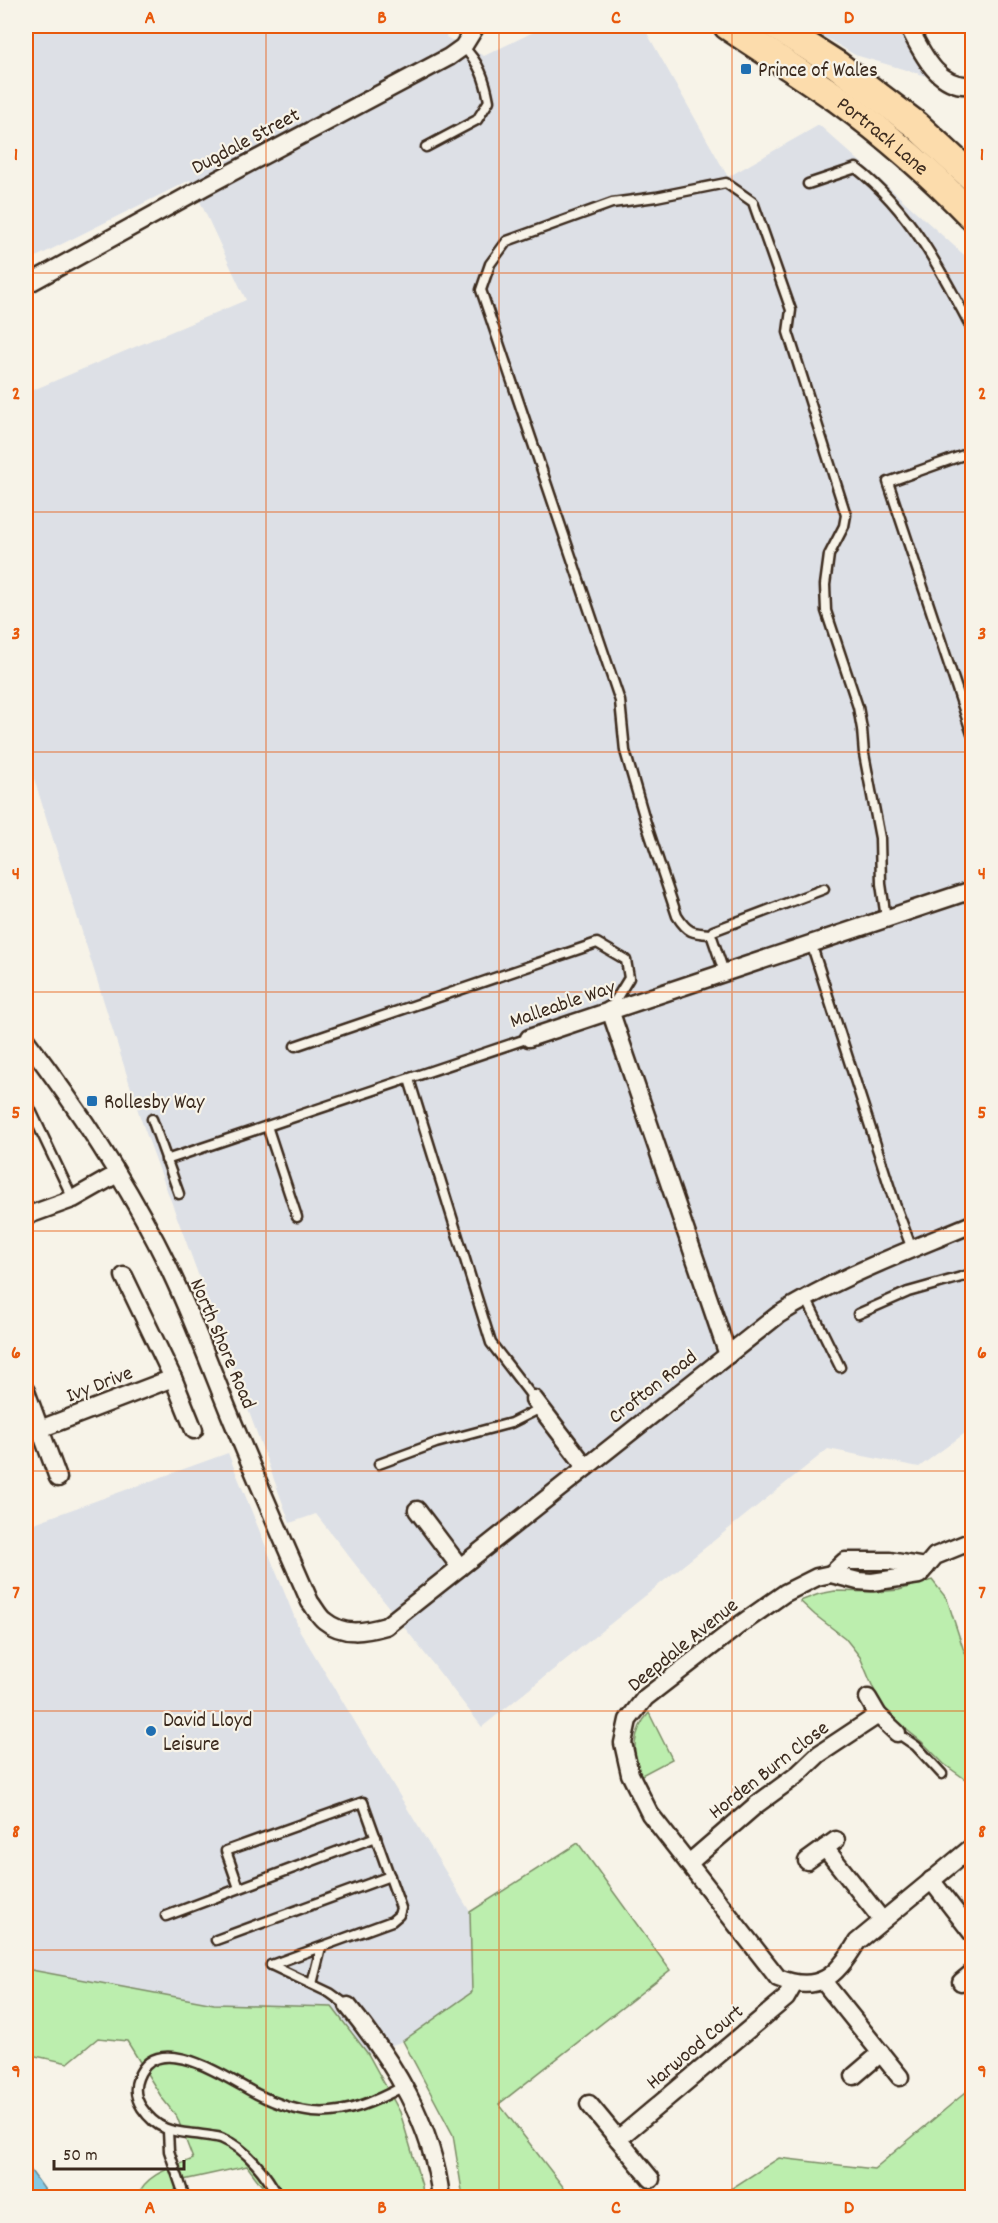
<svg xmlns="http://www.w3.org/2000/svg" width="998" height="2223" font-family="Dekko,sans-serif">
<rect width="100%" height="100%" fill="#f7f3e8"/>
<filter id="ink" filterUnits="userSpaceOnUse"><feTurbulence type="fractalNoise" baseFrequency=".0167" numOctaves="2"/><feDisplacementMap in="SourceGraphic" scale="12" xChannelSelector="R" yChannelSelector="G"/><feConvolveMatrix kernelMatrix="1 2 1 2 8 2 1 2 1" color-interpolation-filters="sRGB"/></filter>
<g filter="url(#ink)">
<g fill="#dde0e6">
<path d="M26 26H450L446 37 484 56 546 26H643L728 177 819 125 972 262V1428L919 1467 828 1449 482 1727 316 1514 290 1523 140 1117 26 753V393L246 300 190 180 28 261 26 256Z"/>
<path d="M806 26H912L947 82 855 55Z"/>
<path d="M228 1453 300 1631 470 1912 472 1992 403 2041 368 2054 331 2007 214 2004 26 1970V1526Z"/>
</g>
<g fill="#bceeae" stroke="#7c8c66" stroke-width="1.5">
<path d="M932 1580 947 1599 963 1648 972 1668V1784L944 1764 922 1742 893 1719 880 1704 860 1657 853 1648 845 1638 815 1615 800 1601 819 1594 835 1591 876 1592 899 1590Z"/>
<path d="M649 1713 672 1759 640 1776C631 1755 633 1730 649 1713Z"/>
<path d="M578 1843 670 1970 499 2104 571 2197H463L453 2135 403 2041 472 1992 470 1912Z"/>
<path d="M26 1969 214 2004 332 2007 368 2054 400 2112 422 2186 423 2197H367L365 2192 337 2197H268L262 2186 247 2166 179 2181 172 2197H137C145 2174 173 2167 193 2159L177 2117 162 2098 127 2041 98 2038 68 2063 26 2054Z"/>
<path d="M972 2087V2197H718L779 2158 874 2169Z"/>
</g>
<path fill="#84c9e5" stroke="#678995" stroke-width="1.5" d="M26 2164 50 2197H26Z"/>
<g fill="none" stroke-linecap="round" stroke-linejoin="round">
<g stroke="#3b2a1e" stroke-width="13">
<g id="lane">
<path d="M426 147 477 120 489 101C485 79 479 62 463 47"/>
<path d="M808 184 856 168C910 210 941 270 972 329"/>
<path d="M972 452 888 482 972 734"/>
<path d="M711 934C692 933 688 933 677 916L646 823 625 751 620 701 481 290 490 264 507 241 612 203 656 197 726 183 753 202 791 310 788 332 846 515 844 526 829 555 825 585 826 611 858 707 862 729 864 754 880 838 881 884 886 918"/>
<path d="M811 943 895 1204 912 1249"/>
<path d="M724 972 711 934 713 931 824 889"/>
<path d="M295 1046 597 943 626 960 629 978 610 1009"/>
<path d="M409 1079 491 1343 534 1399"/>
<path d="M26 1100 73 1199"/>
<path d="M152 1119 179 1194"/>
<path d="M267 1126 297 1217"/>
<path d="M166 1160 529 1038"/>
<path d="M806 1298 840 1367"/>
<path d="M858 1314 908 1292 972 1274"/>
<path d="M379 1464 436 1443 511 1423 541 1408"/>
<path d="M897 1733 916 1746 942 1774"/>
<path d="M239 1888 226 1851 363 1802 401 1908 399 1915 392 1921 271 1965"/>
<path d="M166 1916 376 1837"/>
<path d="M216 1940 390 1876"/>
<path d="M271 1965 330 1993 348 2006"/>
<path d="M312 1984 321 1948"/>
<path d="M168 2131 169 2151 185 2198"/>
<path d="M279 2198C267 2175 247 2149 223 2139 220 2137 214 2137 210 2136 180 2131 161 2136 142 2108 136 2099 134 2088 138 2078 157 2028 229 2080 257 2094 275 2103 293 2110 313 2112 346 2115 376 2101 404 2086"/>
</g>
</g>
<g stroke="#3b2a1e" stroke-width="21">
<g id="street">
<path d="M908 26C922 52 937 89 972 85"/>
<path d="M26 285 204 187 449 57 463 47 476 26"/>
<path d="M610 1010 728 1355"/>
<path d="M529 1038 972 890"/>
<path d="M26 1040C74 1103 120 1172 156 1242 184 1296 205 1353 228 1410 254 1474 282 1538 310 1602 315 1608 319 1617 325 1621 343 1636 365 1632 386 1626L778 1315C839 1276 906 1252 972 1224"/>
<path d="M26 1216 73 1199 117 1174"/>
<path d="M124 1276 173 1378 194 1430"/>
<path d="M26 1391 58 1478"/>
<path d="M534 1399 586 1467"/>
<path d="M40 1429 173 1378"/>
<path d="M417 1510 460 1567"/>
<path d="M972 1541 935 1556 919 1575 872 1582 858 1581 831 1574 817 1577 785 1593 738 1626 645 1698 628 1720 623 1743 630 1774 650 1814 778 1978C819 1994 837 1976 857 1942L972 1847"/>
<path d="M831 1574 845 1561H890L926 1567"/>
<path d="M868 1698 878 1715 897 1733"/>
<path d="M825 1848 882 1920"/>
<path d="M807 1861 836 1840"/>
<path d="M689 1863 756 1805 797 1775 819 1754 878 1715"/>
<path d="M931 1880 972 1933"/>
<path d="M823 1981 900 2077"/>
<path d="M961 1982 972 1973"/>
<path d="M348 2006C393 2061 433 2125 441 2198"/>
<path d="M854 2076 881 2053"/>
<path d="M589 2104 651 2179"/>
<path d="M618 2139 786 1998 794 1984"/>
</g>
</g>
<g stroke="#3b2a1e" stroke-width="32">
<g id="primary">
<path id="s1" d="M728 26C764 50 802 74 838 99 886 134 931 173 972 216"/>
<path d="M776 26 837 65 916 125 972 177"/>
</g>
</g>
<use href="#lane" stroke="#f7f3e8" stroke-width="8"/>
<use href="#street" stroke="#f7f3e8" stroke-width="16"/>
<use href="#primary" stroke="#fcdcac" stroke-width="27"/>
</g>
</g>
<path fill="none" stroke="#e8590c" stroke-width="1.5" stroke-opacity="0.55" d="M266 26V2198M499 26V2198M732 26V2198M26 273H972M26 512H972M26 752H972M26 992H972M26 1231H972M26 1471H972M26 1711H972M26 1950H972"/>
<g fill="#1f6fb2" stroke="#f7f3e8" stroke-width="2">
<rect x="740" y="63" width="12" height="12" rx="3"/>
<rect x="86" y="1095" width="12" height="12" rx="3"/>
<circle cx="151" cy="1731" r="6"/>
</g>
<g text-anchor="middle" stroke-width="4.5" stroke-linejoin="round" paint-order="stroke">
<g font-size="21" fill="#3b2a1e" stroke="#f7f3e8" text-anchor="start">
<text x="758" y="76">Prince of Wales</text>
<text x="104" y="1108">Rollesby Way</text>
<text x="163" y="1726">David Lloyd<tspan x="163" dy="24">Leisure</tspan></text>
</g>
<g font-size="21" fill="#3b2a1e" stroke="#f7f3e8">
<text dy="7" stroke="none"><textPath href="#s1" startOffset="190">Portrack Lane</textPath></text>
<text transform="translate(245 140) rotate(-28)" y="7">Dugdale Street</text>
<text transform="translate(562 1003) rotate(-19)" y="7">Malleable Way</text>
<text transform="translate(224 1343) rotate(67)" y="7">North Shore Road</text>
<text transform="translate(99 1383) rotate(-21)" y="7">Ivy Drive</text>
<text transform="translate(652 1386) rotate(-38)" y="7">Crofton Road</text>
<text transform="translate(682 1644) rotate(-39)" y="7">Deepdale Avenue</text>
<text transform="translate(768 1769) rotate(-38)" y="7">Horden Burn Close</text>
<text transform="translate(694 2046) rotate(-40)" y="7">Harwood Court</text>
</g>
</g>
<rect width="998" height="2223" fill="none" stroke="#f7f3e8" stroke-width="66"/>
<path d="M54 2160v9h130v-9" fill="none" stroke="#3b2a1e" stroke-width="3"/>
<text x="63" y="2160" font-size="18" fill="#3b2a1e" stroke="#f7f3e8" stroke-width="4.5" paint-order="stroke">50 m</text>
<rect x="33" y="33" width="932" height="2157" fill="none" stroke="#e8590c" stroke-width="2"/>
<g font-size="20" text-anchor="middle" font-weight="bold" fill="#e8590c">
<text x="150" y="23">A</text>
<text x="382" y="23">B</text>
<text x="616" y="23">C</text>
<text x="849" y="23">D</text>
<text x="16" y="160">1</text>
<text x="982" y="160">1</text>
<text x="16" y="399">2</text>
<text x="982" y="399">2</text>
<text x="16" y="639">3</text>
<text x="982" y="639">3</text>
<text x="16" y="879">4</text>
<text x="982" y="879">4</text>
<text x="16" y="1118">5</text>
<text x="982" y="1118">5</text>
<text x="16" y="1358">6</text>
<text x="982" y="1358">6</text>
<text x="16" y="1598">7</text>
<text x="982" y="1598">7</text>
<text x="16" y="1837">8</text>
<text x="982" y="1837">8</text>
<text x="16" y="2077">9</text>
<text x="982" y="2077">9</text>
<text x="150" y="2213">A</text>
<text x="382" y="2213">B</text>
<text x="616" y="2213">C</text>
<text x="849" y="2213">D</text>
</g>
</svg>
